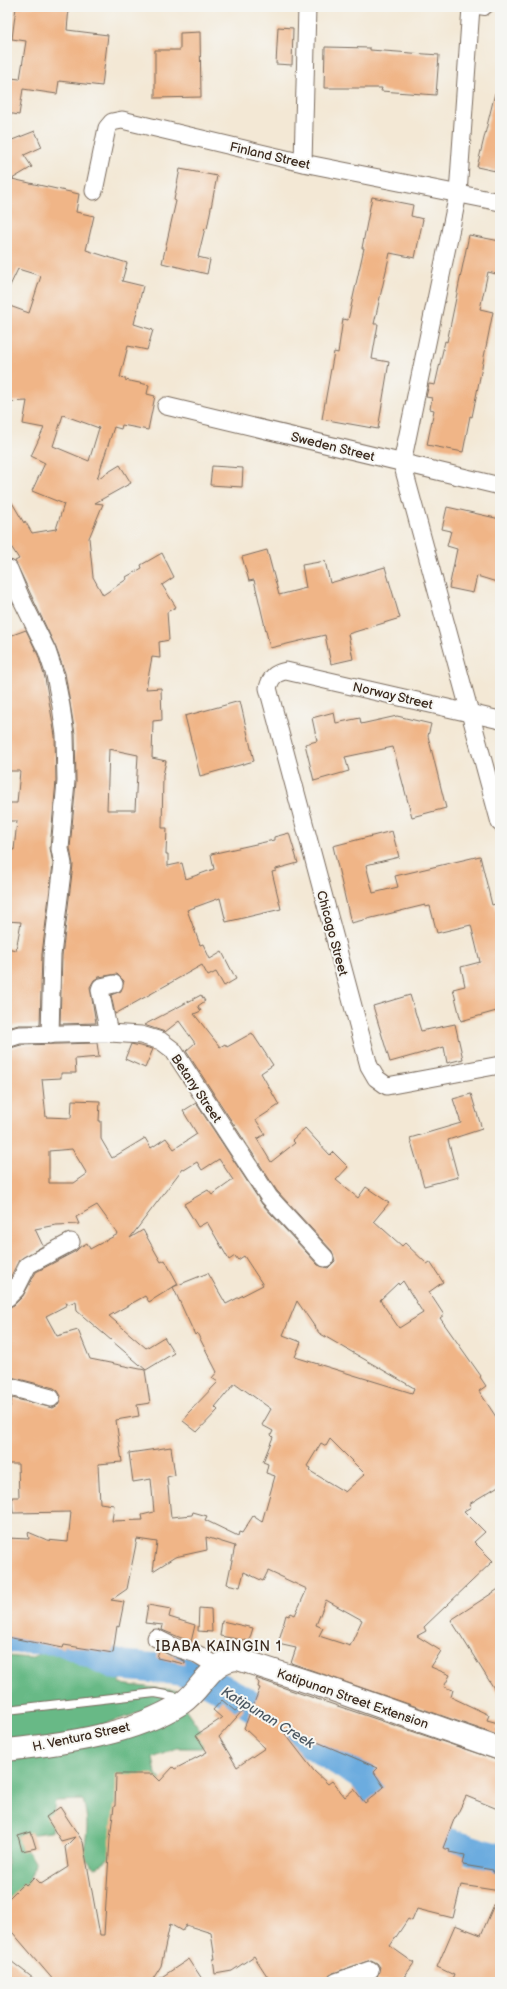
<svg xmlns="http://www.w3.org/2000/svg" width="507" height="1989" font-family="'Balsamiq Sans',sans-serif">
<rect width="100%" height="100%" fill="#f6f6f2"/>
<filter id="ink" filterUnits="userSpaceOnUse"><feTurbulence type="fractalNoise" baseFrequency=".025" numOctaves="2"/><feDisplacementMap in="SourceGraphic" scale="8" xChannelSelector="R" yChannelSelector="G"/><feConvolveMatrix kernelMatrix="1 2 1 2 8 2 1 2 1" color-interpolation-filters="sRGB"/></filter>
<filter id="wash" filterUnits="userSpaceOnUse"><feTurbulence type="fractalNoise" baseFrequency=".012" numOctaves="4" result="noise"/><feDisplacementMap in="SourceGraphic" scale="16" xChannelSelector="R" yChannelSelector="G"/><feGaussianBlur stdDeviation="0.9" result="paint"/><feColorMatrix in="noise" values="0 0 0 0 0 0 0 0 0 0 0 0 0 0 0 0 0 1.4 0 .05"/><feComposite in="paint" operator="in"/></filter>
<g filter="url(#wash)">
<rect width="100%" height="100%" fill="#f3e8d5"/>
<g fill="#68b986" stroke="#527252">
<path d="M57 1646 124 1674 119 1684 182 1691 169 1703 65 1737 7 1744V1656L30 1658Z"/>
<path d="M184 1707 206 1738 202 1748H177L153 1758 156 1774 175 1796 122 1848 96 1868 82 1856C88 1834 89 1822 83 1800L55 1801 51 1832 18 1836 35 1864 25 1892 7 1907V1756Z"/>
</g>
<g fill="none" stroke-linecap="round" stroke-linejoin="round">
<path stroke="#6cacdf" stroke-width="30" d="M7 1638 61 1640 117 1665 177 1670 200 1677 241 1699 361 1775 406 1830 500 1859"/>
</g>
<g id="blocks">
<g fill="#f0b587" fill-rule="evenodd">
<path d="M16 7H69L67 30 108 35 102 86 59 81 57 94 23 89 19 115 7 113V80L10 81 11 78 20 79 26 41 12 39Z"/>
<path d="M278 27 293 28 292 65 276 64Z"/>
<path d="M200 32 201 97 155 98V50H180V33Z"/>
<path d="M325 47 370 48V50L439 55 436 95 381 91 382 88H324Z"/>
<path d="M495 93 500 94V172L477 167Z"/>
<path d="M35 131 42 147 24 155 32 167 12 179 79 194 76 212 94 216 86 250 127 263 122 281 143 286 134 324 153 330 147 350 128 346 120 377 125 378V380L149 385 147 394 155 396 148 430 122 425 121 429 114 427 97 479 120 465 131 483 95 503 103 504 89 538 93 577 103 595 127 579 126 577 142 568 141 565 162 553 174 577 162 585 176 607 167 612 169 640 159 642 160 658 152 657 146 689 161 688 162 720 153 721 152 758 166 761 163 775 162 828H167L166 854H168V866L182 863 186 879 214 869 211 854 274 840V837L289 833 298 863 276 869V871L272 872 281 909 226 922 220 898 187 910 200 945 203 944 210 959 222 952 236 979 224 986 216 972 208 976 202 965 115 1014 111 995 121 991 124 981 117 974 99 977 94 980 90 987 96 1023 60 1024 62 956 73 865 70 848 76 782 75 734 65 673 56 648 15 561 19 559 7 540V494L24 523 25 521 32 533 56 529 64 504 32 491 45 463 31 456 44 428 23 424 27 401 7 402V305L29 313 41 276 18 269 7 292V142ZM63 415 99 428 89 461 53 446ZM109 749 138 755 135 810H107Z"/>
<path d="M180 169 217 176 207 229 205 228 198 257 210 260 207 274 162 263 176 201 174 200Z"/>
<path d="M372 197 413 205 411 216 423 219 415 258 390 253 374 324H378L372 359 389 362 378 429 322 419 334 352 338 353 343 319 348 320 364 248H362Z"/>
<path d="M469 235 500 241V275L488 272 480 309 493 312 472 417 470 416 463 452 427 445 434 410 430 409 432 398 426 397 429 384 435 385 445 341 447 342Z"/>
<path d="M212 466 243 468 242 487 210 485Z"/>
<path d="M447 507 500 519V583L477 576 473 593 449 588 457 549 447 546 451 531 442 529Z"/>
<path d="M267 550 279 595 306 588 302 565 325 561 330 583 385 567 400 618 348 634 353 659 331 664 325 635 270 648 254 580 249 581 242 557Z"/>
<path d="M26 630 38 655 45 678 55 736 56 781 50 848 53 864 42 954 40 1025H19L7 1028V948L16 950 21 922 7 921V849L14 850 17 821H7V803H17L20 771H7V637Z"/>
<path d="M240 701 254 761 200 776 185 716Z"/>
<path d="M334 712 336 723 360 718 361 724 397 716 431 724 428 736 446 808 412 817 393 747 345 757 349 771 314 781 305 744 317 741 312 718Z"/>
<path d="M392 831 399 857 366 865 373 893 398 887 395 876 480 856 492 905 495 904 500 924V1010L461 1021 453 989 465 986 461 967 480 962 471 925 437 933 430 906 425 907V905L351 923 333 846Z"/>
<path d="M201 995 205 1001 198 1006 201 1011 194 1014 220 1047 225 1044 227 1047 252 1033 273 1065 261 1073 279 1105 256 1120 265 1134 257 1139 271 1162 295 1143 292 1140 305 1128 330 1155 333 1152 348 1167 336 1180 358 1198 366 1187 389 1203 374 1221 402 1246 405 1243 427 1264 430 1262 443 1282 429 1292 444 1315 440 1318 481 1376 480 1377 486 1386 479 1391 500 1423V1485L469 1504 471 1507 464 1511 485 1532 474 1542 493 1561 424 1627 426 1631 417 1636 441 1651 431 1667 450 1675 444 1687 453 1690 451 1697 489 1715 487 1720 498 1723 496 1729 500 1730V1736L291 1663 296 1648 278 1644 286 1615 289 1616 291 1613 295 1615 307 1589 268 1571 263 1581 244 1572 240 1587 227 1584 235 1546 206 1537 207 1550 175 1557 153 1571 157 1542 137 1539 127 1589 111 1600 124 1602 119 1627 117 1626 113 1653 64 1645 63 1648 7 1637V1538L29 1539 28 1532 47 1540 68 1542 71 1512 13 1513 12 1497H19L18 1464H7V1407H10L12 1398 53 1408 58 1405 61 1396 58 1391 54 1388 7 1376V1308L14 1305 23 1296 36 1272 76 1251 80 1247 87 1243 90 1249 118 1234 97 1205 76 1217 79 1224 56 1225 35 1229 43 1246 19 1260 7 1284V1049L21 1045 97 1043 99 1057 75 1059 76 1073H61V1078L42 1079 46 1117 71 1118 72 1100 100 1101 99 1121H101V1139L112 1158 145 1138 151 1148 166 1138 174 1149 197 1134 183 1111 196 1103 262 1204 318 1265 328 1268 335 1261 332 1251 277 1191 186 1051 195 1043 179 1021 165 1032 144 1025ZM72 1149 87 1174 74 1183H49V1151ZM219 1159 233 1180 212 1195 208 1190 184 1204 198 1227 207 1222 229 1260 235 1256 238 1260 244 1256 263 1285 226 1304 208 1273 173 1287 195 1335 197 1333 217 1372 212 1378 218 1382 188 1413 189 1414 183 1421 197 1432 218 1410 215 1407 235 1383 271 1409 262 1425 273 1431 271 1435 273 1437 263 1462 268 1464 266 1473 275 1476 262 1522 253 1516 242 1533 239 1532 238 1536 205 1520 207 1516 193 1512 192 1515 171 1517 167 1477 175 1475 171 1447 129 1453 133 1482 151 1479 154 1512 142 1515 143 1520 112 1521 114 1505 100 1503 98 1464 122 1462 116 1420 139 1416 137 1405 150 1403 145 1370 90 1359 78 1330 57 1336 46 1316 67 1305 66 1302 69 1304 76 1301 77 1311 146 1370 174 1353 164 1337 146 1348 109 1316 145 1296 149 1302 178 1284 165 1260 161 1262 143 1230 130 1238 183 1168 184 1170 197 1162 202 1170ZM403 1281 423 1313 399 1328 380 1300 398 1283 399 1285ZM297 1301 319 1333 414 1388 412 1393 295 1357 301 1342 283 1335ZM330 1439 365 1474 345 1492 310 1471 311 1468 307 1466 321 1443 326 1446ZM326 1600 362 1620 350 1646 319 1636 323 1628 316 1625Z"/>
<path d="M410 995 421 1031 455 1024 463 1059 447 1063 444 1047 390 1062 373 1006Z"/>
<path d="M131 1044 153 1049 145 1068 125 1059Z"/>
<path d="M471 1094 482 1129 448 1140 458 1177 424 1186 410 1138 461 1123 453 1099Z"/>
<path d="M500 1588V1698L451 1620Z"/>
<path d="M148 1605 171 1609 169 1617 195 1625 191 1642 162 1630 163 1625 145 1623Z"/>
<path d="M199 1608 211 1609 212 1632 198 1631Z"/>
<path d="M222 1621 253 1628 249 1641 220 1636Z"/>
<path d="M159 1650 185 1661V1664L157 1658Z"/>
<path d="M255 1678 500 1761V1810L466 1796 456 1817H455L443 1848 450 1850 449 1852 465 1855 463 1865 493 1870V1872L500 1873V1982H451L454 1975 437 1967 455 1925 481 1935 500 1891 461 1885 453 1918 417 1909 412 1921 408 1919 390 1946 414 1963 402 1980 376 1981 380 1967 377 1963 371 1960 333 1973 324 1982H271L254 1956 232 1971 215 1974 213 1959H215L211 1933 186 1925 182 1931 170 1924 161 1966 151 1982H55L7 1926V1900L24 1883 26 1885 34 1877 41 1884 68 1867 65 1847 75 1837 61 1841 46 1817 60 1807 83 1842 100 1935H104L110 1838 114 1806H115L116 1774H153L160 1781 173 1767 175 1769 207 1752 196 1735 222 1718 213 1710 222 1700 235 1711 242 1706 244 1709 219 1737 237 1767 265 1748 244 1728 260 1688 258 1687 259 1683ZM283 1731 316 1743 315 1741 378 1768 374 1772 384 1787 365 1803 354 1789 345 1797 332 1781 328 1784 314 1771Z"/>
<path d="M31 1832 36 1848 22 1851 18 1836Z"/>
<path d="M7 1958 38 1982H7Z"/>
<path d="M189 1959 204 1982H154Z"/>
</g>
</g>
</g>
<g filter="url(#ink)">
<use href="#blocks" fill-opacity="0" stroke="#7b6c5e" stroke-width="1"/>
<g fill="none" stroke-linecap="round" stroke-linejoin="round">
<g stroke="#7b6c5e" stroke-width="10">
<g id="lane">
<path d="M471 9 485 11 490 7"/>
<path d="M7 1710 155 1693 182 1698"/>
</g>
</g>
<g stroke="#7b6c5e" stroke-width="19">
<g id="street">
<path d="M471 7 458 194 402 463 500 823"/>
<path d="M303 163 307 7"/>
<path d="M94 191 107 128 112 122 122 120 303 163 500 202"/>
<path d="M166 406 500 486"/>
<path d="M9 569 20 596 47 651 55 675 61 706 65 735 66 781 60 849 63 864 52 955 50 1035"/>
<path d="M500 720 286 671C275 673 271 677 268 688L369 1066 376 1078 387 1086 500 1065"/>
<path d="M109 1033 100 990 101 987 114 984"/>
<path d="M7 1039 19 1035 109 1033 141 1035 161 1041 173 1050 269 1197 325 1258"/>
<path d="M7 1298 16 1289 28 1265 71 1242"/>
<path d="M7 1386 51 1398"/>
<path d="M156 1638 174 1647 197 1654 217 1666"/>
<path d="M336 1982 370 1970"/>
</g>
</g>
<g stroke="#7b6c5e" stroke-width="24">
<path id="secondary" d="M7 1750C66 1743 132 1735 182 1703 203 1689 210 1660 238 1659L330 1689 500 1749"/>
</g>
<use href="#lane" stroke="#fff" stroke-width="8"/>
<use href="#street" stroke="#fff" stroke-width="17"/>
<use href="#secondary" stroke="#fff" stroke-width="22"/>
</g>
</g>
<g text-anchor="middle" stroke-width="4" stroke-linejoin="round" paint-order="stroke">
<g font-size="13" fill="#3b2a1e" stroke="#f6f6f2">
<text transform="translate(270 155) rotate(13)" y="5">Finland Street</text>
<text transform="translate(333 446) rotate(14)" y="5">Sweden Street</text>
<text transform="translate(393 695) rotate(13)" y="5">Norway Street</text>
<text transform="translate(333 933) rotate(75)" y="5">Chicago Street</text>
<text transform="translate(197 1088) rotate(56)" y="5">Betany Street</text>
<text transform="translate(353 1698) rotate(19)" y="5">Katipunan Street Extension</text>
<text transform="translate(81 1736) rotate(-12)" y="5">H. Ventura Street</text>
</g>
<g font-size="14" letter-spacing="1" fill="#3b2a1e" stroke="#f6f6f2">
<text x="219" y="1651">IBABA KAINGIN 1</text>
</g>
<g font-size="14" font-style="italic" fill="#4c5862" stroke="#f6f6f2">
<text transform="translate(268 1717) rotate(31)" y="5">Katipunan Creek</text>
</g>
</g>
<rect width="507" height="1989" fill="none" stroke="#f6f6f2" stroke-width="24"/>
</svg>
